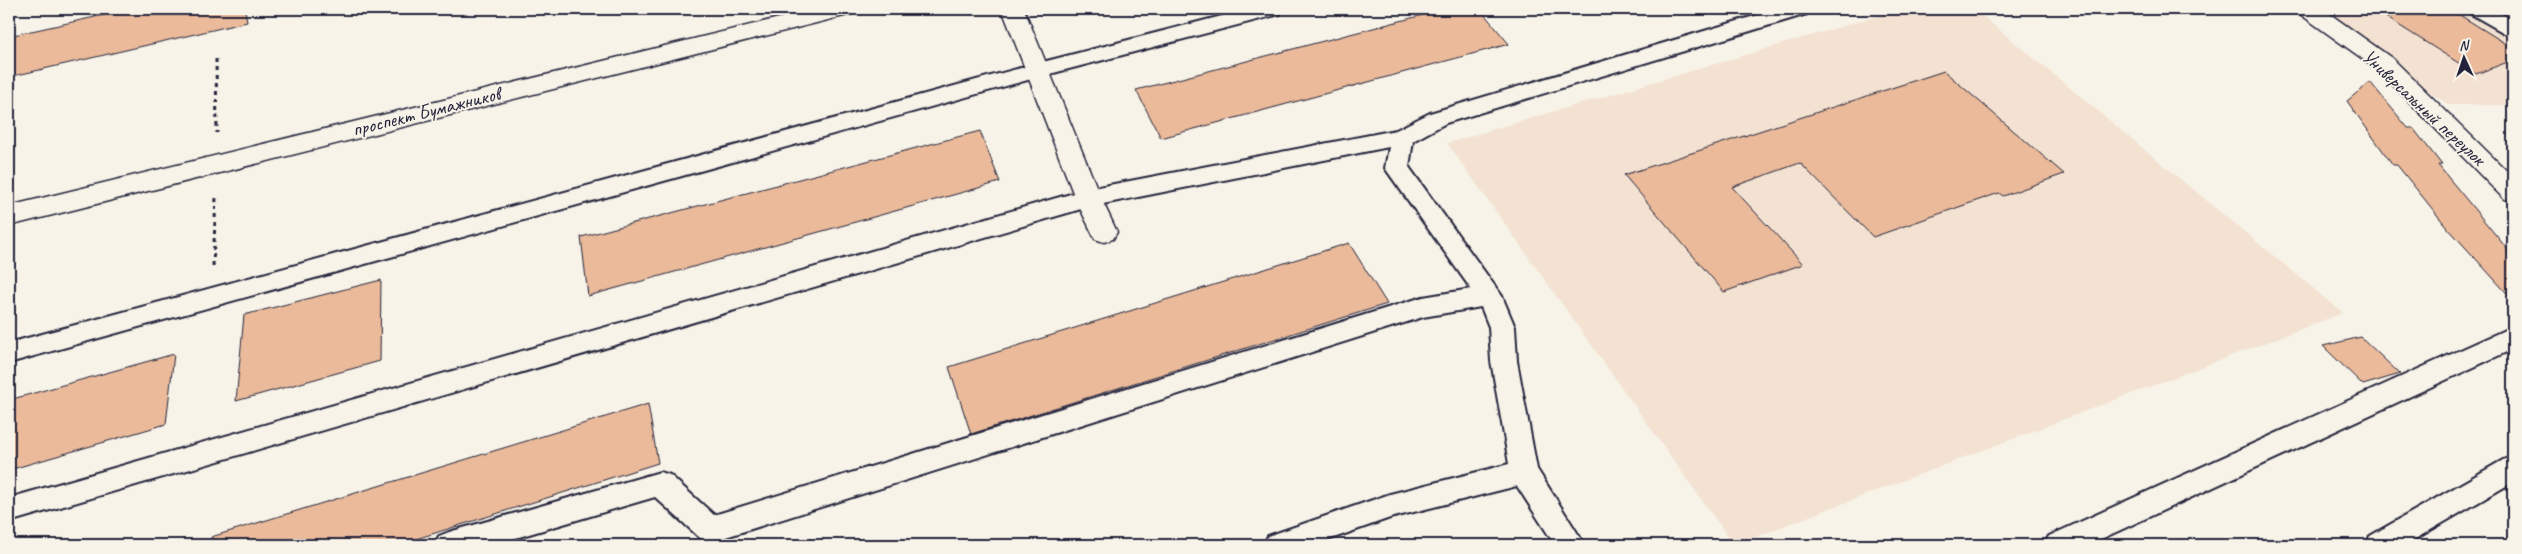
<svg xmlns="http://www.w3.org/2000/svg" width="2522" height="554" font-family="Caveat,sans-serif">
<rect width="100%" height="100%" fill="#f7f3e8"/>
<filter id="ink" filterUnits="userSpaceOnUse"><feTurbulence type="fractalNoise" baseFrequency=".02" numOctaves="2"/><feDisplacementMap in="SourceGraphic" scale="10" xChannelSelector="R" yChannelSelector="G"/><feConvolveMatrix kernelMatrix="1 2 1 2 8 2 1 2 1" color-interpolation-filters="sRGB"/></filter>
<g filter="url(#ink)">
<g fill="#f3e2d1">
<path d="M1901 9H1974L2343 313 1734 545 1447 143Z"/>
<path d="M2305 9H2513V105H2449Z"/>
</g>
<g fill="#eaba9a" stroke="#22223b">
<path d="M131 9H245L247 22 9 77V36Z"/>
<path d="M1446 9H1480L1509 44 1161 138 1136 90Z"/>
<path d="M2373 9H2450L2513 48V60L2476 74Z"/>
<path d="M1944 71 2064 174 2003 196 1999 193 1873 237 1800 163 1732 187 1803 264 1724 292 1624 175Z"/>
<path d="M2370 82 2408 128H2413L2442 165H2438L2513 256V300L2446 226 2397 165H2393L2347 101Z"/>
<path d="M980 131 1000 182 588 296 581 237Z"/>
<path d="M1349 243 1387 304 971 434 949 367Z"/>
<path d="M381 280 380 361 236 401 244 315Z"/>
<path d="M2361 337 2400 374 2363 385 2323 346Z"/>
<path d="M174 354 166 424 9 470V400Z"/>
<path d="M648 404 658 463 397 545H212L211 537Z"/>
</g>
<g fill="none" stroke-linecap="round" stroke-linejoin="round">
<g stroke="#22223b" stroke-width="4">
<g id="lane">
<path d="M1249 9H1283L1280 14 1042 76 9 363V343L1039 63Z"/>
<path d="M1778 9H1810L1807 14 1446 123 1413 141 1409 167 1502 296 1515 327 1517 361 1537 469 1585 545H1555L1517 486 1390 518 1314 545H1263L1268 536 1390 494 1509 464 1491 361 1489 327 1481 307 1423 317 710 542 700 538 655 497 492 545H434L439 536 449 532 660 472 670 475 714 515 1423 297 1471 289 1385 168 1389 147 1088 207 9 522V498L1088 189 1396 130 1430 113Z"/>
<path d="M2468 9H2493L2513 20V36L2506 34 2471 14Z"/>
<path d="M2507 329H2513V349L2088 545H2044L2049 536Z"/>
<path d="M2513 456V482L2405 545H2366L2370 536 2503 460Z"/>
</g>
</g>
<g stroke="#22223b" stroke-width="3">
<g id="street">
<path d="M1002 9H1024L1101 198 1117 232 1113 239 1104 242 1095 239 1075 198Z"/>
<path d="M2297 9H2323L2393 59 2513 177V201L2504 199 2377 69 2300 14Z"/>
</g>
</g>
<g stroke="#22223b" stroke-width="3">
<path id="secondary" d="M816 9H855L852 14 844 16 9 226V206Z"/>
</g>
<g stroke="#22223b" stroke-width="3" stroke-dasharray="4 4" stroke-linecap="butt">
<path d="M216 59 217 133"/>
<path d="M213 266 216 197"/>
</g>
<use href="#lane" fill="#f7f3e8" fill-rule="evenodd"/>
<use href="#street" fill="#f7f3e8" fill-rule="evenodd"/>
<use href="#secondary" fill="#f7f3e8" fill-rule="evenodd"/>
</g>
</g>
<g text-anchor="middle" stroke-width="4" stroke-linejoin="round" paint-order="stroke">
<g font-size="20" fill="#22223b" stroke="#f7f3e8">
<text transform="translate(2424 107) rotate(43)" y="7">Универсальный переулок</text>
<text transform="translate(426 111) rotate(-14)" y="7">проспект Бумажников</text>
</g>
</g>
<rect width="2522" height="554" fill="none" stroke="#f7f3e8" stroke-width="30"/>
<rect x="15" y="15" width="2492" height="524" fill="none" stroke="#22223b" stroke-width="2" filter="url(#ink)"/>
<g transform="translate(2464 58) rotate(357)" stroke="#f7f3e8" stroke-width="4" paint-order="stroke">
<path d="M0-4L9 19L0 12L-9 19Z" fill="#22223b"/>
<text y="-8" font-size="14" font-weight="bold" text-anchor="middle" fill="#22223b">N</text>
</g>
</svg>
